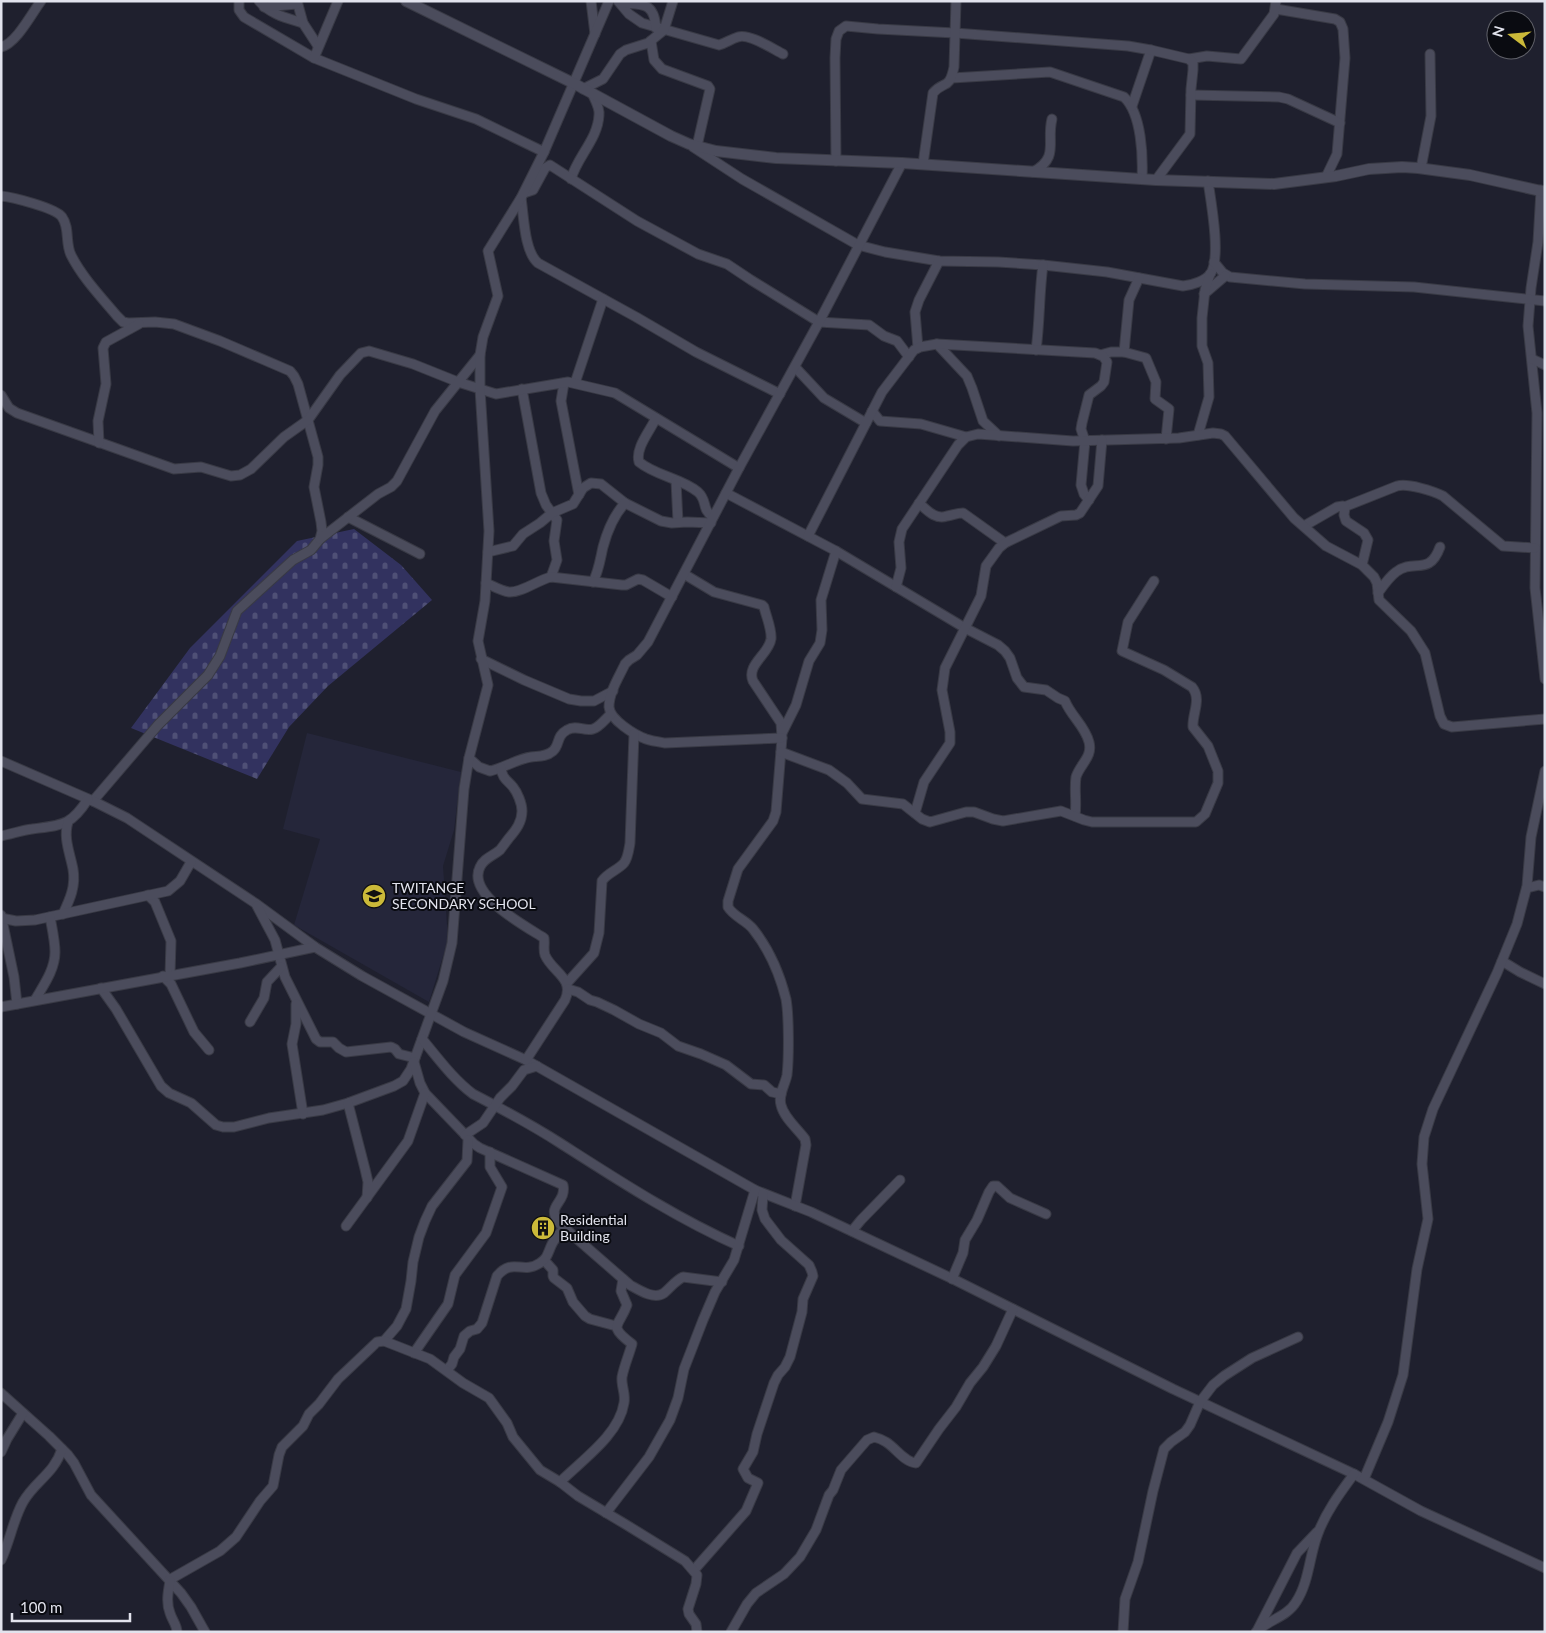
<svg xmlns="http://www.w3.org/2000/svg" width="1546" height="1633" font-family="Lato,sans-serif">
<defs>
<pattern id="cemetery-stones" width="16" height="16" patternUnits="userSpaceOnUse" patternTransform="scale(1.25)"><rect width="16" height="16" fill="#32325f"/><path d="M2 7V4a2 2 0 0 1 4 0v3zM10 15v-3a2 2 0 0 1 4 0v3z" fill="#4f5076"/></pattern>
</defs>
<rect width="100%" height="100%" fill="#1f202e"/>
<path fill="#25263a" d="M307 733 461 772 454 830 443 866 448 940 429 1002 294 925 320 839 283 829Z"/>
<path fill="url(#cemetery-stones)" d="M354 529 401 565 432 600 328 686 289 727 257 779 131 728 190 648 297 541Z"/>
<g fill="none" stroke-linecap="round" stroke-linejoin="round">
<g stroke="#393a45" stroke-width="11">
<g id="minor">
<path d="M239 1V10L244 17 314 58 416 99 476 119 544 152"/>
<path d="M259 1C271 15 287 18 303 23"/>
<path d="M297 1 303 23 318 46"/>
<path d="M591 1 595 34"/>
<path d="M618 1 629 14 642 23 719 45C726 43 731 39 738 37 749 33 773 49 783 54"/>
<path d="M621 3C642 5 654 1 656 28"/>
<path d="M264 7 297 4"/>
<path d="M1276 9 1335 19 1340 22 1343 29 1345 58 1337 154 1326 177"/>
<path d="M651 41 654 60 662 69 708 86 710 89 697 146"/>
<path d="M1 47C16 44 32 13 41 1"/>
<path d="M314 58 338 1"/>
<path d="M1189 59 1207 56 1241 59 1274 14 1276 1"/>
<path d="M952 78 1050 72 1124 97C1142 114 1143 157 1142 179"/>
<path d="M583 89 603 79 620 54 626 50 648 43 664 30 673 1"/>
<path d="M1191 95 1279 97 1288 99 1340 123"/>
<path d="M1132 106 1151 50"/>
<path d="M693 147 742 179 858 245 885 252 939 261 998 262 1043 265 1107 272 1183 286C1192 285 1206 281 1211 273 1221 256 1211 202 1208 181"/>
<path d="M836 161 835 58 836 39 839 31 846 26 878 29 955 33 1128 46 1151 50 1189 59 1193 63V70L1191 89 1190 134 1156 180"/>
<path d="M923 164 933 93C944 80 949 91 954 67L956 1"/>
<path d="M1421 168 1431 116 1430 54"/>
<path d="M1033 172C1060 157 1046 142 1052 119"/>
<path d="M571 179C577 157 598 139 599 115 600 108 595 100 592 93"/>
<path d="M1541 190 1538 242 1531 288 1528 326 1537 413 1535 588 1545 679"/>
<path d="M524 193 533 190 545 168 550 165 637 221 698 254 727 264 751 280 819 322 869 325 884 336 897 341 909 357"/>
<path d="M1 196C12 197 56 208 62 217 70 228 65 243 71 255 82 277 101 297 117 316L123 322 128 323 155 322 174 324 220 341 290 371 294 376 298 384 318 457V465L314 487 321 522 322 531 320 539 311 550 293 560 237 611 220 656 208 675 158 725 93 801"/>
<path d="M521 198C524 216 524 251 538 263L636 317 696 352 780 394"/>
<path d="M1214 262 1223 273 1230 277 1305 284 1414 287 1545 301"/>
<path d="M1204 294 1225 276"/>
<path d="M937 344 967 376 972 388 983 421 999 436"/>
<path d="M918 348 915 312 919 300 939 261"/>
<path d="M1036 350C1040 321 1039 293 1043 265"/>
<path d="M1124 352 1129 300 1139 278"/>
<path d="M1100 355 1111 352H1124L1146 358 1156 382 1155 399 1169 409 1166 439"/>
<path d="M1532 359 1545 365"/>
<path d="M795 367 824 398 866 423"/>
<path d="M564 383 561 401 579 495"/>
<path d="M575 383 603 299"/>
<path d="M522 389 541 493 546 505 557 520 554 541 557 560 551 577"/>
<path d="M1 395 9 408 17 413 174 469 201 467 231 476 240 475 251 469 284 437 308 420 340 375 361 353 369 351 413 364 458 382 496 394 568 382 615 393 739 468"/>
<path d="M872 411 880 421 921 424 966 437"/>
<path d="M656 418C650 431 635 448 639 462 656 476 681 478 698 492 708 501 701 509 713 517"/>
<path d="M1198 435 1209 397 1208 363 1202 346V318L1205 290 1210 274"/>
<path d="M99 443 98 421 106 384 103 348 106 342 139 324"/>
<path d="M676 481 678 522"/>
<path d="M726 493 836 551 965 628 998 645 1005 651 1010 658 1017 678 1024 687 1046 690 1058 698 1065 701C1071 716 1085 726 1089 742 1093 757 1080 764 1076 777 1074 789 1077 803 1075 816"/>
<path d="M919 503C927 510 935 520 947 516 953 515 957 513 963 513L1005 543"/>
<path d="M1344 507 1397 486C1408 483 1433 491 1443 496L1503 546 1535 548"/>
<path d="M348 517 420 554"/>
<path d="M1304 526 1337 507 1343 506 1345 508 1344 515 1346 521 1364 533 1368 540 1362 565"/>
<path d="M808 536 882 392 914 350 920 347 937 344 1095 353 1103 356 1107 362 1104 382 1101 386 1089 395 1082 423 1081 429 1085 441 1081 485 1084 494 1089 500"/>
<path d="M320 539 378 494 391 487 397 481 435 411 480 355"/>
<path d="M488 552 513 546 523 534 540 523 552 513 573 504 583 488 591 483 601 484 625 503 661 521 672 523 687 522 711 523"/>
<path d="M684 574 714 592 762 605 764 607C766 616 772 629 771 639 769 654 746 665 753 681L781 723 782 738 776 812 773 821 738 869 728 901V907C734 917 746 920 753 929 769 949 780 975 786 999 789 1016 789 1058 787 1075 785 1085 778 1095 781 1105 784 1118 798 1129 805 1139L806 1145 795 1206"/>
<path d="M593 582C599 570 600 560 603 547 607 532 614 515 625 503"/>
<path d="M486 583C493 586 501 591 509 592 521 593 538 580 551 577L622 585H626L638 579 643 580 672 597"/>
<path d="M896 587 901 568 899 542 902 529 958 445 966 437 978 434 1073 441 1179 438 1213 433 1221 434 1225 436 1294 518 1326 546 1362 565 1374 577 1377 583 1379 600 1411 631 1425 653 1440 716 1444 724 1452 727 1545 719"/>
<path d="M1378 593C1383 586 1389 577 1396 572 1414 558 1429 577 1440 547"/>
<path d="M481 659 524 680 569 699 581 701H594L613 691"/>
<path d="M782 733 796 705 809 661 820 643 822 630 821 600 836 551"/>
<path d="M782 738 665 743C659 742 652 741 646 739 635 735 610 720 609 707 609 692 619 677 625 664L629 660 637 655 648 642 739 468 819 322 902 163"/>
<path d="M781 752 829 770 847 783 862 799 903 804 922 819 930 822 966 812H974L993 819 1003 821 1061 811 1084 820 1092 822H1196L1205 814 1218 783V771L1208 746 1193 727C1192 714 1202 699 1192 687L1164 670 1122 651 1128 622 1154 581"/>
<path d="M469 758 479 767 490 771C504 768 517 759 531 757 538 756 546 757 553 751 560 745 556 736 567 730 577 724 584 732 593 729 600 727 606 718 611 714"/>
<path d="M1 761 93 801 127 818 255 903 315 947 362 976 464 1032 526 1060 755 1190 811 1212 955 1280 1173 1389 1354 1474 1421 1511 1545 1568"/>
<path d="M501 768C502 778 507 780 513 787 517 792 522 803 522 811 522 822 516 830 509 838 506 842 503 846 500 850 493 856 484 858 480 867 466 895 527 927 544 938 545 944 543 949 545 955 552 972 575 978 565 1000L526 1060"/>
<path d="M915 813 924 782 950 743V732L942 690 945 668 981 596 986 566 999 548 1005 543 1061 516 1076 515 1080 513 1098 486 1102 440"/>
<path d="M1 836C12 834 22 830 32 829 62 825 71 826 88 799"/>
<path d="M1527 888 1539 885 1545 887"/>
<path d="M148 895 155 902 171 941 170 975"/>
<path d="M257 906 275 940 285 977 316 1039 320 1042H333L339 1048 346 1052 391 1047 395 1049 399 1054 415 1058"/>
<path d="M63 914C70 899 76 886 73 869 70 853 63 838 68 822"/>
<path d="M1 915 14 977 17 1004"/>
<path d="M1 918 16 921 35 920 168 891 180 881 191 862"/>
<path d="M1502 961 1520 972 1545 984"/>
<path d="M163 976 171 984 194 1032 209 1050"/>
<path d="M567 983 594 953 599 933 602 881C607 873 618 870 624 863 628 858 629 849 630 843L634 734"/>
<path d="M101 988 116 1009 161 1086 169 1093 191 1103 216 1125 223 1127H234L269 1118 323 1110 348 1103 394 1086 403 1081 411 1069 443 981 452 943 464 789 469 758 488 685 478 641 485 601 489 531 480 389V355L483 337 498 296 488 251 521 198 544 152 609 1"/>
<path d="M568 989 578 992 590 1000 597 1002 614 1010 639 1024 661 1033 678 1046 701 1054 726 1065 751 1084 764 1085 772 1092 781 1094"/>
<path d="M35 1000C43 986 55 970 55 952 55 941 52 928 50 917"/>
<path d="M296 1004V1024L292 1044 303 1114"/>
<path d="M1 1007 240 963 315 947"/>
<path d="M250 1022 264 998 267 982 281 967"/>
<path d="M422 1039C438 1058 453 1079 473 1094 502 1109 532 1125 560 1143 618 1180 676 1218 739 1246"/>
<path d="M414 1062 420 1083 425 1093 474 1144 480 1148 563 1185C567 1204 544 1205 560 1224L630 1285C639 1290 654 1300 664 1293 671 1287 675 1281 683 1277L722 1282"/>
<path d="M348 1103 365 1169 368 1182 367 1198"/>
<path d="M465 1135 483 1123 500 1098 512 1086 524 1070 537 1066"/>
<path d="M346 1226 408 1141 425 1093"/>
<path d="M852 1231 861 1220 900 1180"/>
<path d="M544 1260 553 1270V1276L554 1278 567 1288 573 1302 585 1316 590 1319 616 1326"/>
<path d="M952 1279 963 1253 965 1240 977 1220 989 1192 993 1186H997L1010 1198 1046 1214"/>
<path d="M384 1341 397 1326 406 1309 411 1281 413 1262 419 1237 425 1221 432 1206 467 1161 468 1140"/>
<path d="M414 1353 448 1304 455 1275 486 1233 502 1187 490 1167V1152"/>
<path d="M447 1370 452 1364 454 1357 460 1349 464 1336 470 1331 477 1329 482 1323 497 1276C513 1257 522 1275 540 1263 548 1258 548 1252 552 1244 555 1238 560 1233 564 1228"/>
<path d="M1 1393 49 1436 68 1455 74 1463 91 1495 181 1593 191 1607 205 1632"/>
<path d="M1 1452 7 1439 23 1413"/>
<path d="M1364 1479 1388 1422 1403 1375 1417 1269 1428 1219 1422 1164 1424 1137 1433 1109 1497 973 1517 924 1527 886 1531 837 1545 771"/>
<path d="M560 1482C582 1460 619 1435 624 1403 626 1394 621 1386 622 1377 624 1366 629 1355 632 1344 607 1325 619 1327 627 1305L621 1291 623 1279"/>
<path d="M606 1513 649 1457 670 1420 678 1398 684 1369 703 1320 715 1292 734 1260 755 1190"/>
<path d="M1 1560C10 1541 13 1520 23 1502 35 1481 54 1474 62 1449"/>
<path d="M694 1570 746 1511 758 1483 748 1478 743 1469 753 1452 757 1434 774 1383 778 1375 785 1367 790 1357 802 1312 803 1299 813 1276 812 1272 809 1265 781 1240 765 1219 762 1210 763 1194"/>
<path d="M169 1580 220 1551 236 1537 260 1501 273 1486 279 1455 282 1447 303 1426 309 1414 319 1404 338 1379 377 1342 384 1341 430 1359 463 1383 489 1398 507 1423 513 1437 540 1470 560 1482 578 1496 625 1524 685 1561 697 1575 696 1584 688 1609 689 1614 696 1624 697 1632"/>
<path d="M170 1581C168 1592 166 1603 170 1613 172 1620 177 1625 177 1632"/>
<path d="M1258 1629 1297 1553 1317 1532"/>
<path d="M731 1632 747 1604 756 1593 784 1574 800 1557 816 1530 829 1495 833 1490 841 1470 867 1440 874 1437C878 1438 883 1440 886 1442 896 1448 904 1462 916 1463L939 1429 956 1407 970 1383 983 1367 996 1346 1013 1309"/>
<path d="M1123 1632 1125 1599 1138 1562 1153 1491 1164 1449 1171 1442 1185 1432 1190 1425 1200 1402 1213 1385 1224 1376 1252 1358 1298 1337"/>
<path d="M1256 1632C1268 1620 1287 1617 1296 1602 1309 1582 1309 1558 1317 1536 1325 1513 1340 1493 1354 1474"/>
</g>
</g>
<g stroke="#393a45" stroke-width="12">
<path id="tertiary" d="M406 1 575 84 671 136 689 144 716 151 776 158 902 163 1156 180 1274 184 1336 176 1369 169 1402 167 1418 168 1470 175 1545 192"/>
</g>
<use href="#minor" stroke="#4b4c5c" stroke-width="9"/>
<use href="#tertiary" stroke="#4b4c5c" stroke-width="10"/>
</g>
<defs>
<g id="school-disc" transform="scale(1.25)"><circle r="9.5" fill="#cbb939" stroke="#0a0b11"/><path d="M0-5L7-2L0 1L-7-2ZM-4 1L0 2.5L4 1V4Q0 6-4 4Z" fill="#111"/></g>
<g id="building-disc" transform="scale(1.25)"><circle r="9.5" fill="#cbb939" stroke="#0a0b11"/><path d="M-4-6H4V6H1V3H-1V6H-4ZM-2.5-4.3h1.7v1.8h-1.7ZM.8-4.3h1.7v1.8H.8ZM-2.5-1h1.7V.8h-1.7ZM.8-1h1.7V.8H.8Z" fill="#111"/></g>
</defs>
<g fill-rule="evenodd">
<use href="#school-disc" x="374" y="896"/>
<use href="#building-disc" x="543" y="1228"/>
</g>
<g text-anchor="middle" stroke-width="4" stroke-linejoin="round" paint-order="stroke">
<g font-size="14" fill="#e2e3ed" stroke="#0a0b11" text-anchor="start">
<text x="392" y="893">TWITANGE<tspan x="392" dy="16">SECONDARY SCHOOL</tspan></text>
<text x="560" y="1225">Residential<tspan x="560" dy="16">Building</tspan></text>
</g>
</g>
<rect width="1546" height="1633" fill="none" stroke="#e2e3ed" stroke-width="5"/>
<g transform="translate(1511 35) rotate(286)"><circle r="24" fill="#0a0b11" stroke="#606169"/>
<path d="M0-4L9 19L0 12L-9 19Z" fill="#cbb939"/>
<text y="-8" font-size="14" font-weight="bold" text-anchor="middle" fill="#e2e3ed">N</text>
</g>
<path d="M12 1613v8h118v-8" fill="none" stroke="#e2e3ed" stroke-width="2.5"/>
<text x="20" y="1613" font-size="15" fill="#e2e3ed" stroke="#0a0b11" stroke-width="4" paint-order="stroke">100 m</text>
</svg>
